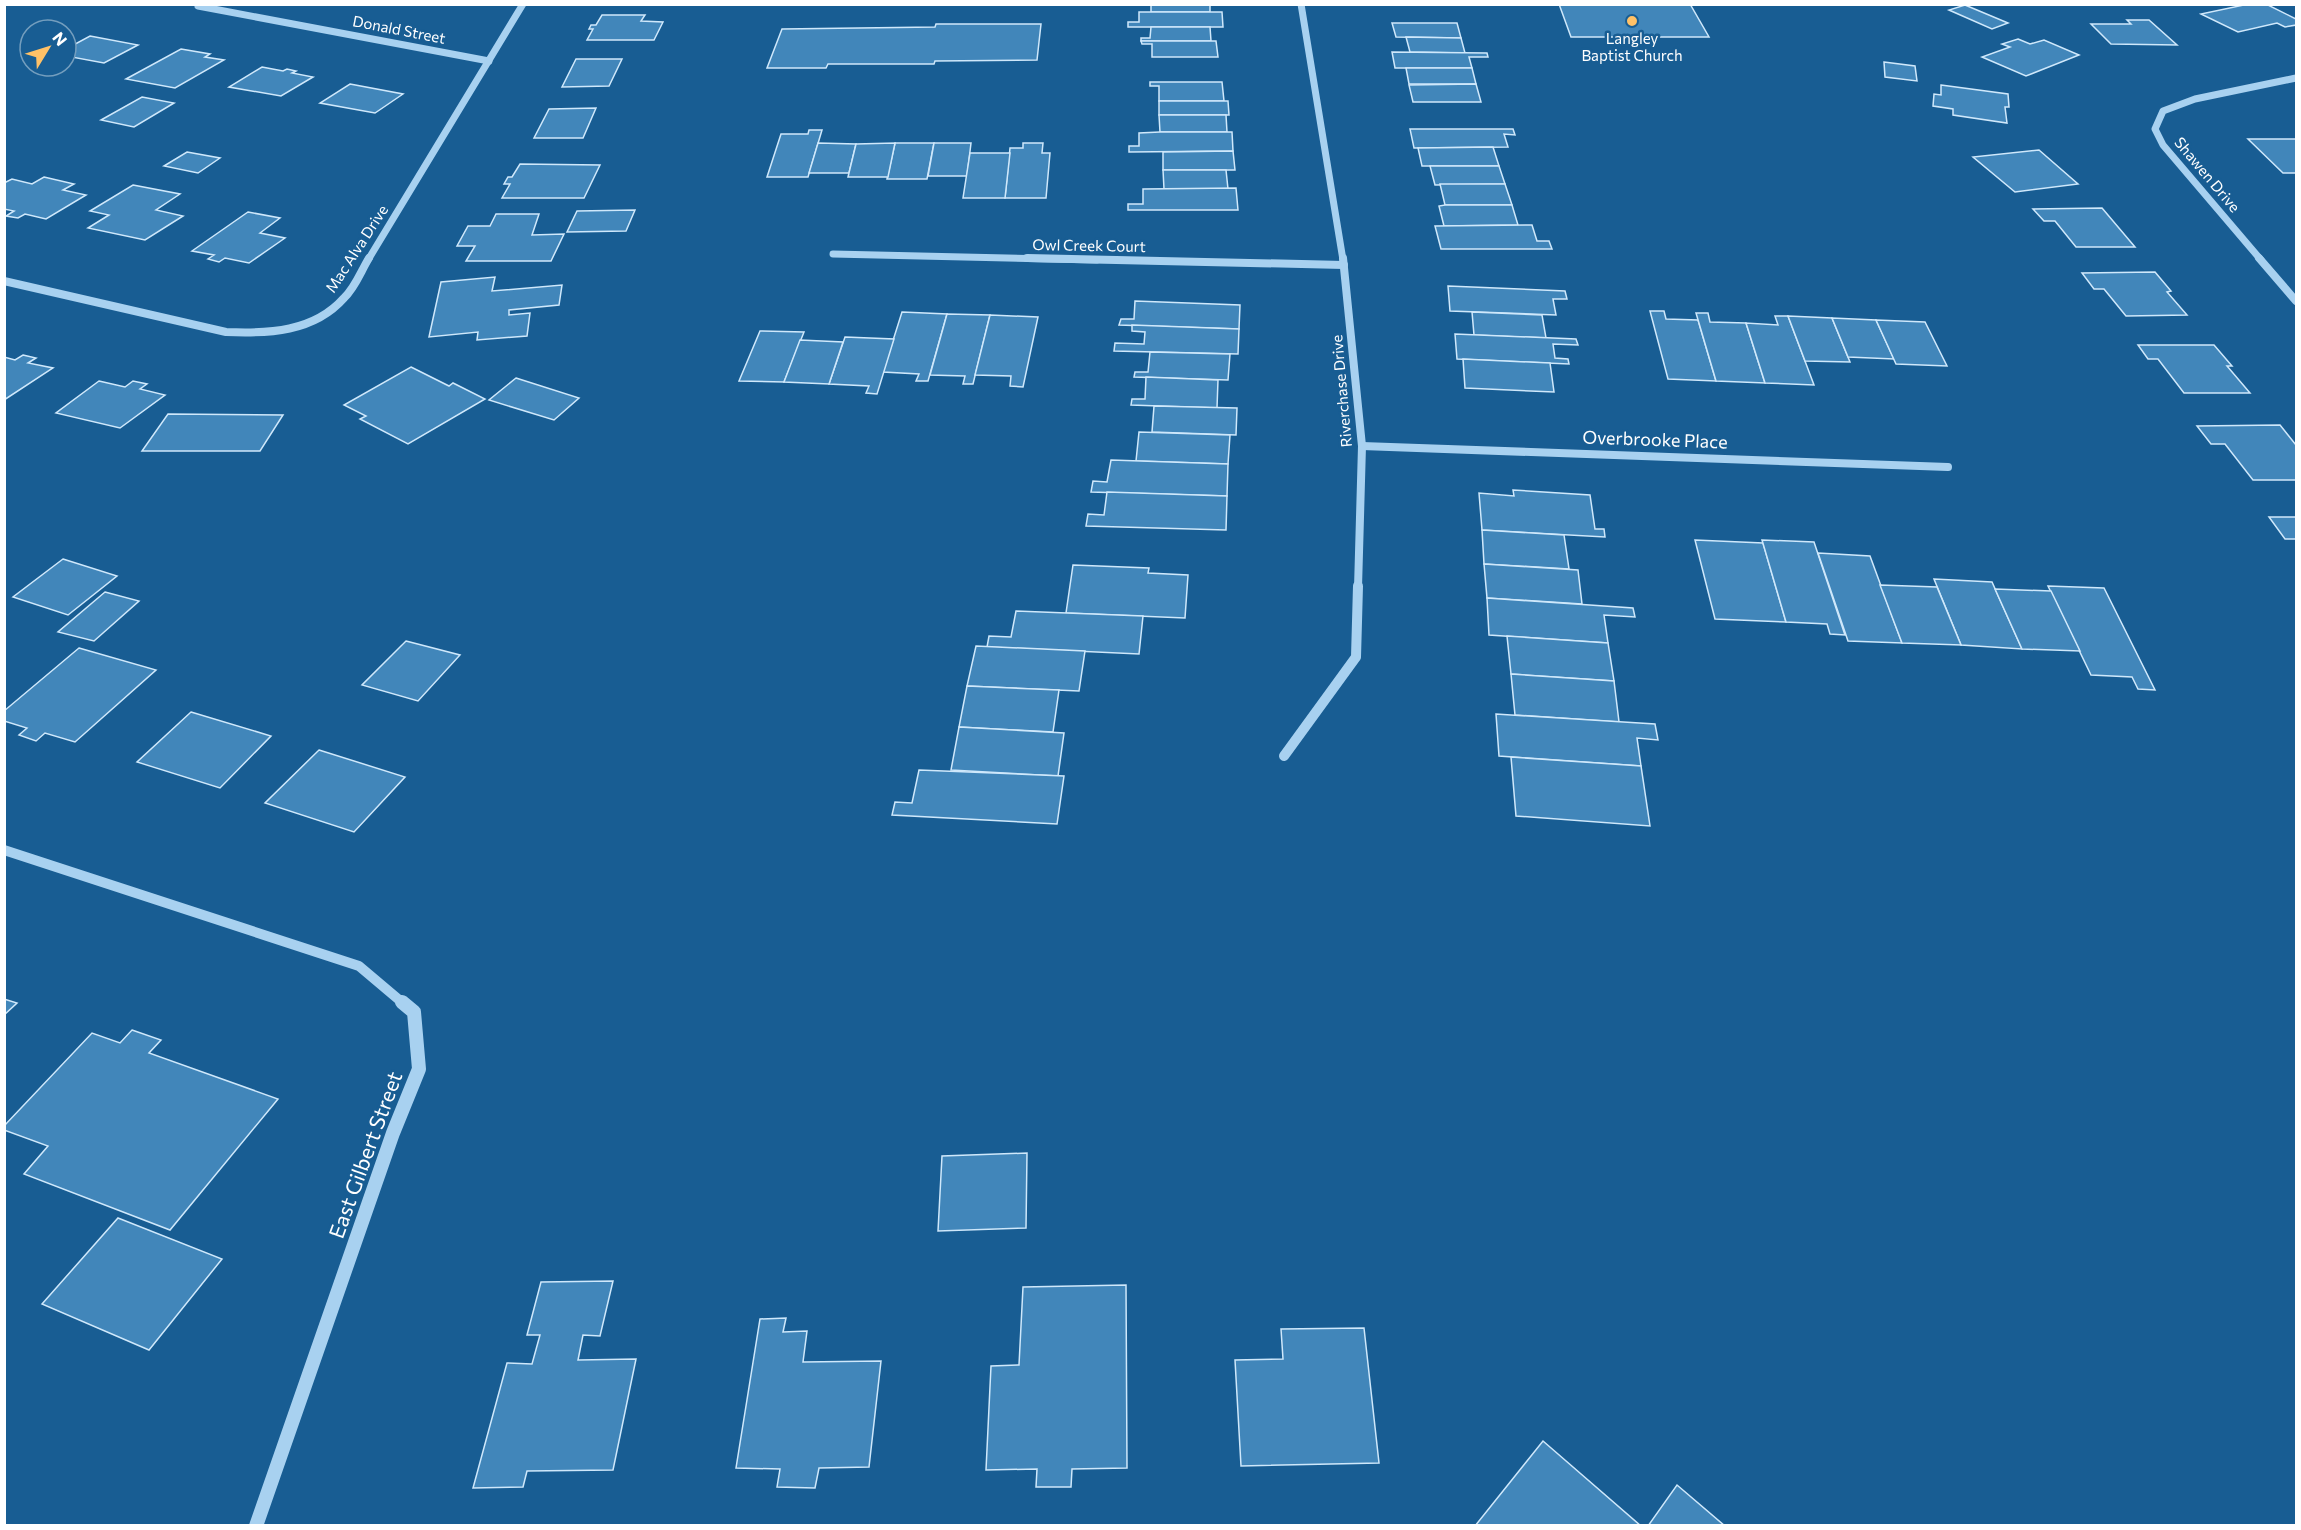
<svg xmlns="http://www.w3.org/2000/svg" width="2301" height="1530" font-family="Commissioner,sans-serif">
<rect width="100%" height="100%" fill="#185d93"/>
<g fill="#4186ba" stroke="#cfe8fb" stroke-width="1.5">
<rect x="1151" y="4" width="59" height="8"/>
<path d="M1559 4H1690L1709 37H1571Z"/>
<path d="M2242 4H2266L2296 19V25L2285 27 2277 23 2238 32 2201 14 2244 5Z"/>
<path d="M1965 5 2008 23 1992 29 1949 10Z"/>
<path d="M1139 12H1222L1223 27H1128V22H1139Z"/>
<path d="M602 15H645L641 21 663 22 654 40H587L593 29H589L591 25H596Z"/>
<path d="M2127 20H2149L2177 45 2111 44 2091 24H2131Z"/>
<path d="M1392 23H1457L1461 38 1396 37Z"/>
<path d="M936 24H1041L1037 60 935 61 934 64H828L826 68H767L782 29 935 27Z"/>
<path d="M1151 27H1210L1211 41H1141V38H1150Z"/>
<path d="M90 36 138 45 104 63 66 56V49Z"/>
<path d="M1406 37 1461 38 1465 53 1410 52Z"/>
<path d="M2018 39 2030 44 2044 40 2079 55 2026 76 1982 57 2010 47 2002 44Z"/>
<path d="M1141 41H1216L1218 57H1152V44H1142Z"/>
<path d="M181 49 210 54 205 57 224 60 175 88 126 79Z"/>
<path d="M1392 52 1487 53 1488 57H1469L1472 68H1395Z"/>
<path d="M576 59H622L609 86 562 87Z"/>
<path d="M1884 62 1915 66 1917 81 1885 77Z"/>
<path d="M262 67 283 71 287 69 296 71 292 73 313 77 281 96 229 87Z"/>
<path d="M1406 68H1472L1476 84H1409Z"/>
<path d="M1150 82H1222L1224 101H1159V86H1150Z"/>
<path d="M350 84 403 94 375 113 320 103Z"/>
<path d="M1476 84 1481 102H1413L1409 85Z"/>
<path d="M1941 85 2008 94 2009 107H2005L2007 123 1953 115V109L1933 106 1934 94 1941 95Z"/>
<path d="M142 97 174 103 134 127 101 120Z"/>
<path d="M1159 101H1228L1229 115H1159Z"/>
<path d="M596 108 583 138H534L549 109Z"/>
<path d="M1159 115H1226L1227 132H1160Z"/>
<path d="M1410 129H1513L1515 135 1504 134 1508 147 1414 148Z"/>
<path d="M809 130H822L808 177H767L781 134H808Z"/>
<path d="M1160 132H1232L1233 151 1129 152V146H1139V133Z"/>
<path d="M2248 139H2296V173H2283Z"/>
<path d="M818 143 856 144 849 173H809Z"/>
<path d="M895 143H934L927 179H887Z"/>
<path d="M895 143 888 177H848L856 144Z"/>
<path d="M934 143H971L967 176H928Z"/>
<path d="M1023 143H1043L1042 153H1050L1046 198H1005L1010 148H1023Z"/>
<path d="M1493 147 1499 166H1422L1418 148Z"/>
<path d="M2039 150 2078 184 2015 192 1973 157Z"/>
<path d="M1233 151 1235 170H1163V152Z"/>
<path d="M187 152 220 158 198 173 164 166Z"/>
<path d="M970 153H1010L1005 198H963Z"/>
<path d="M520 164 600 165 584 198H502L510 184H504L508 177H512Z"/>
<path d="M1430 166H1499L1505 184 1435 185Z"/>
<path d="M1163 170H1226L1228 189H1164Z"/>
<path d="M44 177 74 184 63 190 86 195 46 219 25 214 18 218 6 216 14 211 4 209V183L12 179 32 184Z"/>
<path d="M1440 184H1505L1512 205H1445Z"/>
<path d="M133 185 180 194 156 210 183 216 145 240 88 228 109 215 90 211Z"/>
<path d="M1236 188 1238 210H1128V204H1143V189Z"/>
<path d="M1445 205H1512L1518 225 1444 226 1439 206Z"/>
<path d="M2102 208 2135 247H2076L2055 221H2044L2033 209Z"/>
<path d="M635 210 626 231 567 232 577 211Z"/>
<path d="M248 212 280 218 260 233 285 238 249 263 225 258 219 262 208 259 214 255 192 251Z"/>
<path d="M496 214H539L532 235 564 234 551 261H466L475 246H457L468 226H490Z"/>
<path d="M1532 225 1537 241H1549L1552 249H1441L1435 226Z"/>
<path d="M2155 272 2171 291 2167 292 2187 315 2126 316 2104 289H2094L2082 273Z"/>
<path d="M495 277 492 291 562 285 559 305 509 310V315L530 313 527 336 477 340 478 332 429 337 441 282Z"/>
<path d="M1448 286 1565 291 1567 299H1553L1556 315 1450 311Z"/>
<path d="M1135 301 1240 305 1239 329 1119 325 1121 319H1134Z"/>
<path d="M1650 311H1664L1666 319 1698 320 1716 381 1668 379Z"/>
<path d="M902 312 947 314 928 381H916L919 374 883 372Z"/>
<path d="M1472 312 1542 315 1546 338 1474 335Z"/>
<path d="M1696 313H1708L1710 322 1746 323 1765 383 1716 381Z"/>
<path d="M947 314 990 315 973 384H963L965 376 930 375Z"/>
<path d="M990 315 1038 317 1023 387 1010 386 1011 376 975 375Z"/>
<path d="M1775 316H1788L1814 385 1765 383 1746 323 1778 325Z"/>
<path d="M1788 316 1832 318 1850 362 1805 361Z"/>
<path d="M1832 318 1876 320 1894 359 1848 357Z"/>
<path d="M1876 320 1925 322 1947 366 1896 364Z"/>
<path d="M1132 325 1239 329 1238 354 1114 351 1115 343 1144 344 1145 332 1132 331Z"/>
<path d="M760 331 804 332 784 382 739 381Z"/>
<path d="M1455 334 1576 339 1578 345 1553 344 1555 358 1568 359 1569 364 1457 359Z"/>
<path d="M845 337 894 339 877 394 866 393 869 386 829 384Z"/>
<path d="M800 340 843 342 829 384 784 382Z"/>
<path d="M2138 345H2214L2232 366H2227L2250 393H2184L2158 359H2148Z"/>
<path d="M1150 352 1230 354 1228 380 1134 377 1135 372H1148Z"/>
<path d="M23 355 36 358 28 363 53 368 4 400V357L15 360Z"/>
<path d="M1463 359 1550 363 1554 392 1465 388Z"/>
<path d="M411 367 449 386 453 383 485 399 408 444 360 419 366 416 344 405Z"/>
<path d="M1146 377 1218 380 1217 408 1131 405 1132 399H1145Z"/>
<path d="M516 378 579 398 554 420 489 400Z"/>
<path d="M99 381 125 387 133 381 147 384 140 389 165 395 120 428 56 413Z"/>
<path d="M1154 406 1237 408 1236 435 1152 432Z"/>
<path d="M168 414 283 415 260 451H142Z"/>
<path d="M2280 425 2296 445V480H2253L2225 444H2211L2197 426Z"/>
<path d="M1139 432 1230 435 1228 464 1136 461Z"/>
<path d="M1111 460 1228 464 1227 496 1091 492 1093 481 1107 482Z"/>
<path d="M1513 490 1590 495 1595 529H1604L1605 537 1482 530 1479 493 1514 496Z"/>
<path d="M1107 492 1227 496 1226 530 1086 526 1088 514 1104 515Z"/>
<path d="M2269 517H2296V539H2285Z"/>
<path d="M1482 530 1564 535 1569 569 1484 564Z"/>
<path d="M1695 540 1763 543 1786 622 1715 619Z"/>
<path d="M1762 540 1814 542 1845 635 1830 634 1827 624 1786 622Z"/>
<path d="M1818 553 1870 556 1902 643 1848 641Z"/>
<path d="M63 559 117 576 68 615 13 597Z"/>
<path d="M1484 564 1578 570 1582 604 1487 598Z"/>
<path d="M1073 565 1149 568 1148 573 1188 575 1185 618 1066 613Z"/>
<path d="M1934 579 1992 582 2022 649 1961 645Z"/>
<path d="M1880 585 1937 587 1961 645 1902 643Z"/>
<path d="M2048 586 2104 588 2155 690 2138 689 2132 677 2091 675Z"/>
<path d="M1995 589 2051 591 2080 651 2022 649Z"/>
<path d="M105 592 139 601 94 641 58 632Z"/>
<path d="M1487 598 1633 608 1635 617 1604 615 1608 643 1489 635Z"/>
<path d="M1016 611 1143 616 1139 654 987 647 989 636 1011 637Z"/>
<path d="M1507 636 1608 643 1614 681 1511 674Z"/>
<path d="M406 641 460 655 418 701 362 685Z"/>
<path d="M976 646 1085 651 1079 691 967 686Z"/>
<path d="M79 648 156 670 75 742 45 733 36 741 19 735 27 728 4 721V711Z"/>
<path d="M1511 674 1614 681 1619 722 1515 715Z"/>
<path d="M967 686 1059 690 1053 732 959 727Z"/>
<path d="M191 712 271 736 220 788 137 762Z"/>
<path d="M1496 714 1655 724 1658 740 1637 738 1641 766 1499 756Z"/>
<path d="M959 727 1064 733 1058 776 951 770Z"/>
<path d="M319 750 405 777 354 832 265 803Z"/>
<path d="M1511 757 1641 766 1650 826 1516 816Z"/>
<path d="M919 770 1064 776 1057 824 892 815 895 802 912 803Z"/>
<path d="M4 999 17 1003 4 1015Z"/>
<path d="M132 1030 161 1040 149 1053 278 1099 170 1230 24 1174 48 1146 4 1130V1126L92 1033 120 1043Z"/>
<path d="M1027 1153 1026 1228 938 1231 942 1156Z"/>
<path d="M118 1218 222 1259 149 1350 42 1304Z"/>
<path d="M613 1281 600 1336 583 1335 578 1360 636 1359 613 1470 527 1471 523 1487 473 1488 507 1363 532 1364 540 1335H527L541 1282Z"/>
<path d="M1126 1285 1127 1468 1072 1469 1071 1487H1036L1037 1469 986 1470 991 1366 1019 1365 1023 1287Z"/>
<path d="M786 1318 783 1332 807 1331 803 1362 881 1361 869 1467 819 1468 815 1488 777 1487 780 1469 736 1468 760 1319Z"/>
<path d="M1364 1328 1379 1463 1241 1466 1235 1360 1283 1359 1281 1329Z"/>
<path d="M1543 1441 1641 1526H1475Z"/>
<path d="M1677 1485 1725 1526H1648Z"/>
</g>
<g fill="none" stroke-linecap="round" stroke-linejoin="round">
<g stroke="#a8d1f0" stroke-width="7">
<path d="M1301 4 1343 260"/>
<path d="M198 6 489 61"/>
<path d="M833 254 1097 260"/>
<path d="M368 260 523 4"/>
<path d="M2261 260 2163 145 2155 129 2163 111 2195 99 2296 78"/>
</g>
<g stroke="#a8d1f0" stroke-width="8">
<path d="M1027 258 1344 265"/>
<path d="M1343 258 1362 446 1358 588"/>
<path d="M2259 258 2296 301"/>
<path d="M4 281 226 332C268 334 314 332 344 298 355 288 361 271 369 258"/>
<path d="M1362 446 1948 467"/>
</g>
<g stroke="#a8d1f0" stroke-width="10">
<path d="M1284 756 1356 657 1358 586"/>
<path d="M4 850 359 966 404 1004"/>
</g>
<path stroke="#a8d1f0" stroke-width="14" d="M256 1526 393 1133 419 1069 414 1012 402 1002"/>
</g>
<circle fill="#ffc167" stroke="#185d93" stroke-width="2" cx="1632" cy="21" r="6"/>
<g text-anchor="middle" stroke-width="5" stroke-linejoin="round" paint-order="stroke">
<g font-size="15" fill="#fff" stroke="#185d93">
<text transform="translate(399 30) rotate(11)" y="5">Donald Street</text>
<text transform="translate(2207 175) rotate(50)" y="5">Shawen Drive</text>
<text transform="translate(1089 246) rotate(1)" y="5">Owl Creek Court</text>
<text transform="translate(357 249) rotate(-57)" y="5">Mac Alva Drive</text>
<text transform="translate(1342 391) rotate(-95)" y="5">Riverchase Drive</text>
</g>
<g font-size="15" fill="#fff" stroke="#185d93">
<text x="1632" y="44">Langley<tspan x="1632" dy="17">Baptist Church</tspan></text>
</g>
<g font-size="18" fill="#fff" stroke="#185d93">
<text transform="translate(1655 440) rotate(2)" y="6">Overbrooke Place</text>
</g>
<g font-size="21" fill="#fff" stroke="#185d93">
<text transform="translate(366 1155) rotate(-70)" y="7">East Gilbert Street</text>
</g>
</g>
<rect width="2301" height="1530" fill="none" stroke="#ffffff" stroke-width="12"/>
<g transform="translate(48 48) rotate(52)"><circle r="28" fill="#185d93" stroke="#749ebe" stroke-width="1.5"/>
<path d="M0-4.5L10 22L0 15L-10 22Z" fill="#ffc167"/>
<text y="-9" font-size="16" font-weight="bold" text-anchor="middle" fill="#ffffff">N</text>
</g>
</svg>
